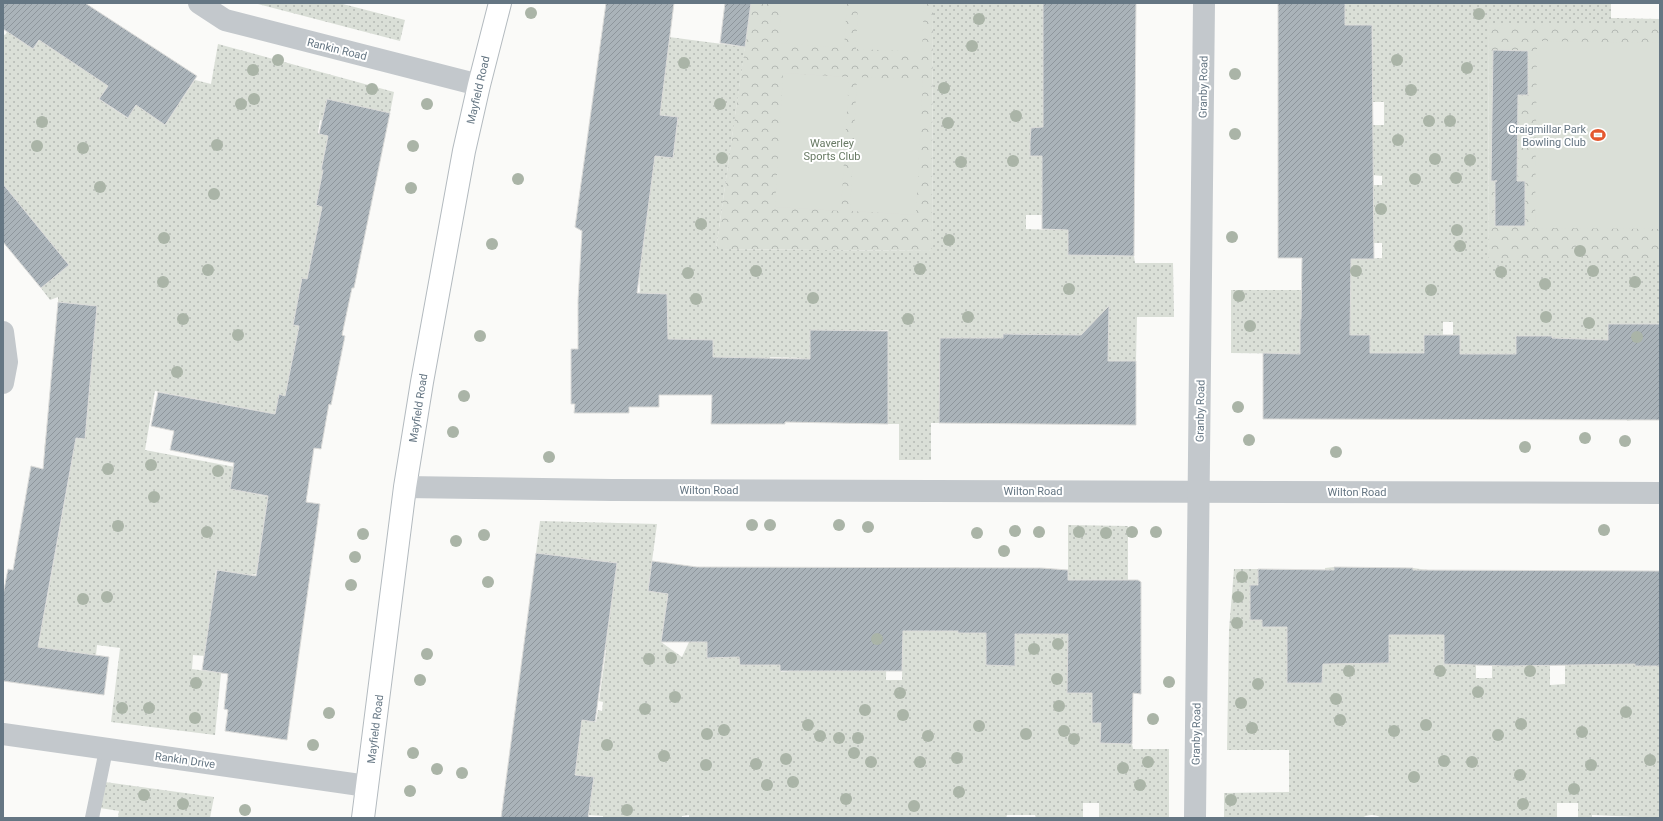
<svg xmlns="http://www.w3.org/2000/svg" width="1663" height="821" font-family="Roboto,sans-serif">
<defs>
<pattern id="park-crowns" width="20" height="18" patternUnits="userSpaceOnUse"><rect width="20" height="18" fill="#dadfd7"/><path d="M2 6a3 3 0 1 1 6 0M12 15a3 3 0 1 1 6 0" fill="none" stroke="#b4b9b4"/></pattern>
<pattern id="garden-dots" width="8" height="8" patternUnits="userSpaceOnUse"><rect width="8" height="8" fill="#dadfd7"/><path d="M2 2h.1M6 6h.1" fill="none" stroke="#b4b9b4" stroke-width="1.8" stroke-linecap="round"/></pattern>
<pattern id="building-hatch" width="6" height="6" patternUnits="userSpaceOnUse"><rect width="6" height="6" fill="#aab3b9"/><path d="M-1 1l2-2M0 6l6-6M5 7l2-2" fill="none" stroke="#8e969c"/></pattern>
</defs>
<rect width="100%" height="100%" fill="#fafaf8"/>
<g fill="url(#park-crowns)">
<path d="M751 3H933L932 251 716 249Z"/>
<path d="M1489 23 1660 24V260H1488Z"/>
</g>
<g fill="url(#garden-dots)">
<path d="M26 3 41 4 18 39 33 49 41 38 84 70 114 26 137 41 99 99 127 118 138 103 165 125 195 80 211 84 218 44 394 92 390 113 331 122 320 120 318 133 328 136 321 169 371 181 319 190 316 205 322 207 307 279 302 278 299 291 346 301 293 325 299 326 285 396 279 394 322 423 155 391 145 450 261 472 258 495 268 496 256 574 244 576V574L216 570 212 605 240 609 205 656 193 655 192 669 221 673 215 735 111 722 120 648 97 645 96 655 3 643 29 602 46 605 72 461 44 450 46 436 85 439 97 306 58 302V297L50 300 41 288 69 265 3 184V34L5 35Z"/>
<path d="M254 3H339L405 20 400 41Z"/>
<path d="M933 3H1043V12L1062 13 1058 53H1043V83H1059L1068 129 1031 128 1030 156H1059V200H1042V215H1026V229L1058 230 1068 225V255L1134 256 1135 263H1173L1174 317H1137L1136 361H1105L1094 335H1081V355L1032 334H1003V353L968 359V338H940L939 423H931V460H899V424H888V330H870V351L810 416 800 397 801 358 770 357 769 376 713 357V340L636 341 667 315V294L656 293V299H640L639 268 654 156 673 158 678 118 659 115 669 37 745 47 716 249 932 251Z"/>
<path d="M1345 3H1611V18L1660 19V24H1489L1488 260H1660V326L1632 358V420L1627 421 1628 372 1608 354H1581L1580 339H1573L1552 354V336H1516V354H1460V335H1453V322H1443V335H1424V354L1370 353 1369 335H1350L1329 319H1300V354L1231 353V290H1302L1350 259 1382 258V243H1352L1373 185H1382V176L1373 175V125H1384V102H1373L1354 56H1373L1372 25H1353L1345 29Z"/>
<path d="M540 521 657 524 648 591 668 594 661 642 682 657 689 642 688 630 707 631V658L719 657 739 631 740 665H755L781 659V672L791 671 792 631H814V671H841V658L888 568 886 680H902L903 631 948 630V568L959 567 958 633H986V665H1015V634L1041 568H1048L1068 631 1067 693H1092V722L1101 723 1100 743 1132 744 1133 749H1169V818H1099V803H1083V818H1036L1035 815H1007L1006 818H689V815L682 816V818H603V816L588 815 594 778 572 774 581 732 551 727 548 716 596 722 598 710 602 711 603 702 599 701 606 650 585 647 607 636 617 563 536 553Z"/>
<path d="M1068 525 1128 526V580H1068Z"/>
<path d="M1334 567 1373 663H1389V633L1413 568 1428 570 1427 635H1447L1448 640H1444V664H1476V678H1492V664L1509 571 1525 570V635L1550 664V685L1565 684V665L1606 636V571H1619L1635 641V666H1660V818L1592 815V818H1572L1578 817V803H1557V818H1382C1375 814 1369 814 1361 818H1224V793L1289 792V750H1227L1229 630 1234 569H1258V585H1250V620H1262V627L1293 620 1287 683H1322L1325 568Z"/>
<path d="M105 782 214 797 210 818H118L119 811 100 808Z"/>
</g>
<g fill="#dadfd7">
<path d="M781 3H847L844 48 779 43Z"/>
<path d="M858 3H924L922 52 856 49Z"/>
<path d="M1537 41 1660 43V229L1535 228Z"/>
<path d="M783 73 849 77 841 211 775 207Z"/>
<path d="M857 77 923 80 916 215 850 211Z"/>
</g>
<g fill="url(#building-hatch)" stroke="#dcdcda">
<path d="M3 3H85L197 76 165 125 136 105 128 118 99 99 108 86 39 40 33 49 3 29Z"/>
<path d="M606 3H674L660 115 678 117 673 158 655 156 637 293 667 294 668 339 713 340V357L810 359V330L888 331V424L785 422V424H711L712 395H659V407H629V413H574L575 404H571V349H578V300L582 231 575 227Z"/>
<path d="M725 3H751L745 47 720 43Z"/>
<path d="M1043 3H1136L1134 256 1068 255V230L1042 229V156H1030V142L1031 128 1043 127Z"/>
<path d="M1278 3H1345V25H1372L1374 259H1351L1350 335H1370V353H1424V335H1460V354H1516V336H1552V338L1608 340V324H1660V420L1263 419V353L1300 354V319H1301L1302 258H1278Z"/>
<path d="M1493 50 1528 51V95H1518L1517 181H1525V226H1495V181H1497H1491Z"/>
<path d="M327 99 390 113 354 288H352L342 335 345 336 331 405 329 404 321 449 314 448 306 502 320 504 287 740 225 731 228 710 224 709 228 674 202 670 217 570 256 576 268 496 230 489 234 463 170 450 174 431 151 426 158 392 275 414 279 394 285 396 299 326 293 325 302 278 307 279 322 207 316 205 323 170H321L328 136 319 134Z"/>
<path d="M3 184 69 265 41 288 3 242Z"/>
<path d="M58 302 97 306 85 439 76 438 38 647 109 657 104 695 3 681V595L8 569 13 570 31 466 43 469Z"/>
<path d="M1109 306 1108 361H1136V425L939 423 940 338H1003V334L1081 335Z"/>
<path d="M536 553 617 563 595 722 582 720 575 775 594 777 588 818H501Z"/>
<path d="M652 561 697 567 1041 568 1068 570V580H1138L1141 582V694L1133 693 1132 744 1100 743 1101 723H1092V693H1067L1068 634H1015V666L986 665V633H958V631H903L902 671H780V665H740L739 657 707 658V642H661L668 594 648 591Z"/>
<path d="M1334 567 1413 568V570L1660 571V666H1635V664L1507 666 1444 664V635H1389V663L1323 664 1322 683H1287V627H1262V620H1250V585H1258V569L1334 570Z"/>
</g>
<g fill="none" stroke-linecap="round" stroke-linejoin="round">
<g stroke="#b3babf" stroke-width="24">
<path id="secondary" d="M363 818 405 487 422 382 464 151 479 85 500 3"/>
</g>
<path stroke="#c3c8cc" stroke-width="14" d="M92 818 106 750"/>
<g stroke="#c3c8cc" stroke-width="22">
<path d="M199 3 225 20 479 85"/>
<path d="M3 332 7 362 3 383"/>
<path d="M405 487 612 490 1660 493"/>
<path d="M3 734 367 786"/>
<path d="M1195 818 1204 3"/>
</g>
<use href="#secondary" stroke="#fff" stroke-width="22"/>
</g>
<g fill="#aab4a7">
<circle cx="531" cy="13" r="6"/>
<circle cx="1479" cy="14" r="6"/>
<circle cx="979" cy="19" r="6"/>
<circle cx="972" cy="46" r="6"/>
<circle cx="278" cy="60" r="6"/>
<circle cx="1397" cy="60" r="6"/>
<circle cx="684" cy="63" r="6"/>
<circle cx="1467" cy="68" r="6"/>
<circle cx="253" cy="70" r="6"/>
<circle cx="1235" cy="74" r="6"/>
<circle cx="944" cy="88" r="6"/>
<circle cx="372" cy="89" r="6"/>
<circle cx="1411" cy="90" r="6"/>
<circle cx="254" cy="99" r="6"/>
<circle cx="241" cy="104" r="6"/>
<circle cx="427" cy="104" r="6"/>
<circle cx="720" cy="104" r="6"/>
<circle cx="1016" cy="116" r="6"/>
<circle cx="1429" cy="121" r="6"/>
<circle cx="1450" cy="121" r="6"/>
<circle cx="42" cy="122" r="6"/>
<circle cx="948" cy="123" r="6"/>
<circle cx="1235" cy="134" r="6"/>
<circle cx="1398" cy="140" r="6"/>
<circle cx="217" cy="145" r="6"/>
<circle cx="37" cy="146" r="6"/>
<circle cx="413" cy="146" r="6"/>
<circle cx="83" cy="148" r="6"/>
<circle cx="722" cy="158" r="6"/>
<circle cx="1435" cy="159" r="6"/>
<circle cx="1470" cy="160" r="6"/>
<circle cx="1013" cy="161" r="6"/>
<circle cx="961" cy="162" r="6"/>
<circle cx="1456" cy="178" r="6"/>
<circle cx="518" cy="179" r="6"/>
<circle cx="1415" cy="179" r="6"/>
<circle cx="100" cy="187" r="6"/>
<circle cx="411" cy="188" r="6"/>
<circle cx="214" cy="194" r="6"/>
<circle cx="1381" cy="209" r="6"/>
<circle cx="701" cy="224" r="6"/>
<circle cx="1457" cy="230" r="6"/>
<circle cx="1232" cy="237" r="6"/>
<circle cx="164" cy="238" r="6"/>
<circle cx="949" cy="240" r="6"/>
<circle cx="492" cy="244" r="6"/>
<circle cx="1460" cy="246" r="6"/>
<circle cx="1580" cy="251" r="6"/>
<circle cx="920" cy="269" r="6"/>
<circle cx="208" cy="270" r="6"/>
<circle cx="756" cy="271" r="6"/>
<circle cx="1356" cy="271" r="6"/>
<circle cx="1593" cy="271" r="6"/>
<circle cx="1501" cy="272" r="6"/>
<circle cx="688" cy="273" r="6"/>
<circle cx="163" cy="282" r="6"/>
<circle cx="1635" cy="282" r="6"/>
<circle cx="1545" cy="284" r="6"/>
<circle cx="1069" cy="289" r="6"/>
<circle cx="1431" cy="290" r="6"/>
<circle cx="1239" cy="296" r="6"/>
<circle cx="813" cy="298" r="6"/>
<circle cx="696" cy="299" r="6"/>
<circle cx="968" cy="317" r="6"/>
<circle cx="1546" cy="317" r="6"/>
<circle cx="183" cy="319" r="6"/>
<circle cx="908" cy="319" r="6"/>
<circle cx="1589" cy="323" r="6"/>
<circle cx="1250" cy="326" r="6"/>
<circle cx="238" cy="335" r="6"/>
<circle cx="480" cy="336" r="6"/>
<circle cx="1637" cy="337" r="6"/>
<circle cx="177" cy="372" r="6"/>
<circle cx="464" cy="396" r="6"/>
<circle cx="1238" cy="407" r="6"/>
<circle cx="453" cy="432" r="6"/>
<circle cx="1585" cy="438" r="6"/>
<circle cx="1249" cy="440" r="6"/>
<circle cx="1625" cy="441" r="6"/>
<circle cx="1525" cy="447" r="6"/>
<circle cx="1336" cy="452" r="6"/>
<circle cx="549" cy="457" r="6"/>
<circle cx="151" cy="465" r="6"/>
<circle cx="108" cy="469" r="6"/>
<circle cx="218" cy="471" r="6"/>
<circle cx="154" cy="497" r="6"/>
<circle cx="752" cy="525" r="6"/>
<circle cx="770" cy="525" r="6"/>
<circle cx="839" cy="525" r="6"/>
<circle cx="118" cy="526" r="6"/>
<circle cx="868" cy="527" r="6"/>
<circle cx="1604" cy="530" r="6"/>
<circle cx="1015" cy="531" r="6"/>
<circle cx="207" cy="532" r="6"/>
<circle cx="1039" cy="532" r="6"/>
<circle cx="1079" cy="532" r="6"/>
<circle cx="1132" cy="532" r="6"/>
<circle cx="1156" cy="532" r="6"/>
<circle cx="977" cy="533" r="6"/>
<circle cx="1106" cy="533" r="6"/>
<circle cx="363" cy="534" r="6"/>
<circle cx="484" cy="535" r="6"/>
<circle cx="456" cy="541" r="6"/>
<circle cx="1004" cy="551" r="6"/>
<circle cx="355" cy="557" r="6"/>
<circle cx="1242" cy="577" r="6"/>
<circle cx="488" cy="582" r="6"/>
<circle cx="351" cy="585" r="6"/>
<circle cx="107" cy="597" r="6"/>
<circle cx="1238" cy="597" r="6"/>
<circle cx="83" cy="599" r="6"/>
<circle cx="1237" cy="623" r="6"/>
<circle cx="877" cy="639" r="6"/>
<circle cx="1058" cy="644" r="6"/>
<circle cx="1034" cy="649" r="6"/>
<circle cx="427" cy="654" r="6"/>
<circle cx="671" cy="658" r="6"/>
<circle cx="649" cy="659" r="6"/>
<circle cx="1349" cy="671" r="6"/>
<circle cx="1440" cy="671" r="6"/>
<circle cx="1530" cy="671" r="6"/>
<circle cx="1057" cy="679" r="6"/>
<circle cx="420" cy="680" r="6"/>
<circle cx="1169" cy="682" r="6"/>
<circle cx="196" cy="683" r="6"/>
<circle cx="1258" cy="684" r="6"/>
<circle cx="1478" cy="692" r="6"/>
<circle cx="900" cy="693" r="6"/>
<circle cx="675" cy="697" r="6"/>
<circle cx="1336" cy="699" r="6"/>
<circle cx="1241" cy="703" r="6"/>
<circle cx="1059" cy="706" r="6"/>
<circle cx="122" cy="708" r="6"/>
<circle cx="149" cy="708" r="6"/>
<circle cx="645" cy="709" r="6"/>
<circle cx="865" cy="710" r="6"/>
<circle cx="1626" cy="712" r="6"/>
<circle cx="329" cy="713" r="6"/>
<circle cx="903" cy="715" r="6"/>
<circle cx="195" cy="718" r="6"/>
<circle cx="1153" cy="719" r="6"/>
<circle cx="1340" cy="720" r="6"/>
<circle cx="1521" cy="724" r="6"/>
<circle cx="808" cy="725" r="6"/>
<circle cx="1426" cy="725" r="6"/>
<circle cx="979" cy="726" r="6"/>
<circle cx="1252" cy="728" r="6"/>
<circle cx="724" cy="730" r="6"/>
<circle cx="1064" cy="731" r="6"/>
<circle cx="1394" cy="731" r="6"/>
<circle cx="1582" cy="732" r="6"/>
<circle cx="707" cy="734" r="6"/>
<circle cx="1026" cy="734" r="6"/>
<circle cx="1498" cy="735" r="6"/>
<circle cx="820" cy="736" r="6"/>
<circle cx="928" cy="736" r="6"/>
<circle cx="839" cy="738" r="6"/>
<circle cx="858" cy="738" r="6"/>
<circle cx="1074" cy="739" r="6"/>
<circle cx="313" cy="745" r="6"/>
<circle cx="607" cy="745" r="6"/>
<circle cx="413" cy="753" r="6"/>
<circle cx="854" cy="753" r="6"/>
<circle cx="664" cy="756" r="6"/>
<circle cx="957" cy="758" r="6"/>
<circle cx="786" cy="759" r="6"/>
<circle cx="1650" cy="760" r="6"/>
<circle cx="1444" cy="761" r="6"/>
<circle cx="871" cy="762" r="6"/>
<circle cx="920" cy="762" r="6"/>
<circle cx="1148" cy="762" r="6"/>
<circle cx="1472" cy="762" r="6"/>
<circle cx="756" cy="764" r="6"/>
<circle cx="706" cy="765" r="6"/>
<circle cx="1591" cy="765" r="6"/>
<circle cx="1123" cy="768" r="6"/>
<circle cx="437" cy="769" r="6"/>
<circle cx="462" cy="773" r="6"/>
<circle cx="1520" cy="775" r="6"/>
<circle cx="1414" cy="777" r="6"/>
<circle cx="793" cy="782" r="6"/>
<circle cx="767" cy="785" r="6"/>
<circle cx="1140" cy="785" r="6"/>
<circle cx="1574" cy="789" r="6"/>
<circle cx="410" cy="791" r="6"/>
<circle cx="959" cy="792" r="6"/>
<circle cx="144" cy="795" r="6"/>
<circle cx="846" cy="799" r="6"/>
<circle cx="1231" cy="800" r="6"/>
<circle cx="183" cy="804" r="6"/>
<circle cx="1523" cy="804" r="6"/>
<circle cx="914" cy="806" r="6"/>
<circle cx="245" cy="810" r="6"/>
<circle cx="627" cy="810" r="6"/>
</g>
<defs>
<g id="stadium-bare" transform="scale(1.2)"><path d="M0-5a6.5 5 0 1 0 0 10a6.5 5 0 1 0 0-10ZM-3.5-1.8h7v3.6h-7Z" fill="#e4572e" stroke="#fff" stroke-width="2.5" paint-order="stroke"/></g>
</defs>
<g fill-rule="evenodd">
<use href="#stadium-bare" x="1598" y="135"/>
</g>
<g text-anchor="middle" stroke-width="4" stroke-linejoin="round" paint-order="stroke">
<g font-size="11" fill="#657683" stroke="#fff">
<text transform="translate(337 49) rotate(14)" y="4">Rankin Road</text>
<text transform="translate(1203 87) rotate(-89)" y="4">Granby Road</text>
<text transform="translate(478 90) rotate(-77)" y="4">Mayfield Road</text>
<text transform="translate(418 408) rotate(-81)" y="4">Mayfield Road</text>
<text transform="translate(1200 411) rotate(-89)" y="4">Granby Road</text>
<text x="709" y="494">Wilton Road</text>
<text x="1033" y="495">Wilton Road</text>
<text x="1357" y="496">Wilton Road</text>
<text transform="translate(375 729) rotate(-83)" y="4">Mayfield Road</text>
<text transform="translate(1196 734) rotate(-89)" y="4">Granby Road</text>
<text transform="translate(185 760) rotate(8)" y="4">Rankin Drive</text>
</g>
<g font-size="11" fill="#657683" stroke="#fff" text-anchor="end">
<text x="1586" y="133">Craigmillar Park<tspan x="1586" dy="13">Bowling Club</tspan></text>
</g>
<g font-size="11" fill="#687a64" stroke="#fff">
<text x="832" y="147">Waverley<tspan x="832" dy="13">Sports Club</tspan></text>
</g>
</g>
<rect width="1663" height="821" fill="none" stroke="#657683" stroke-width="8"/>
</svg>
